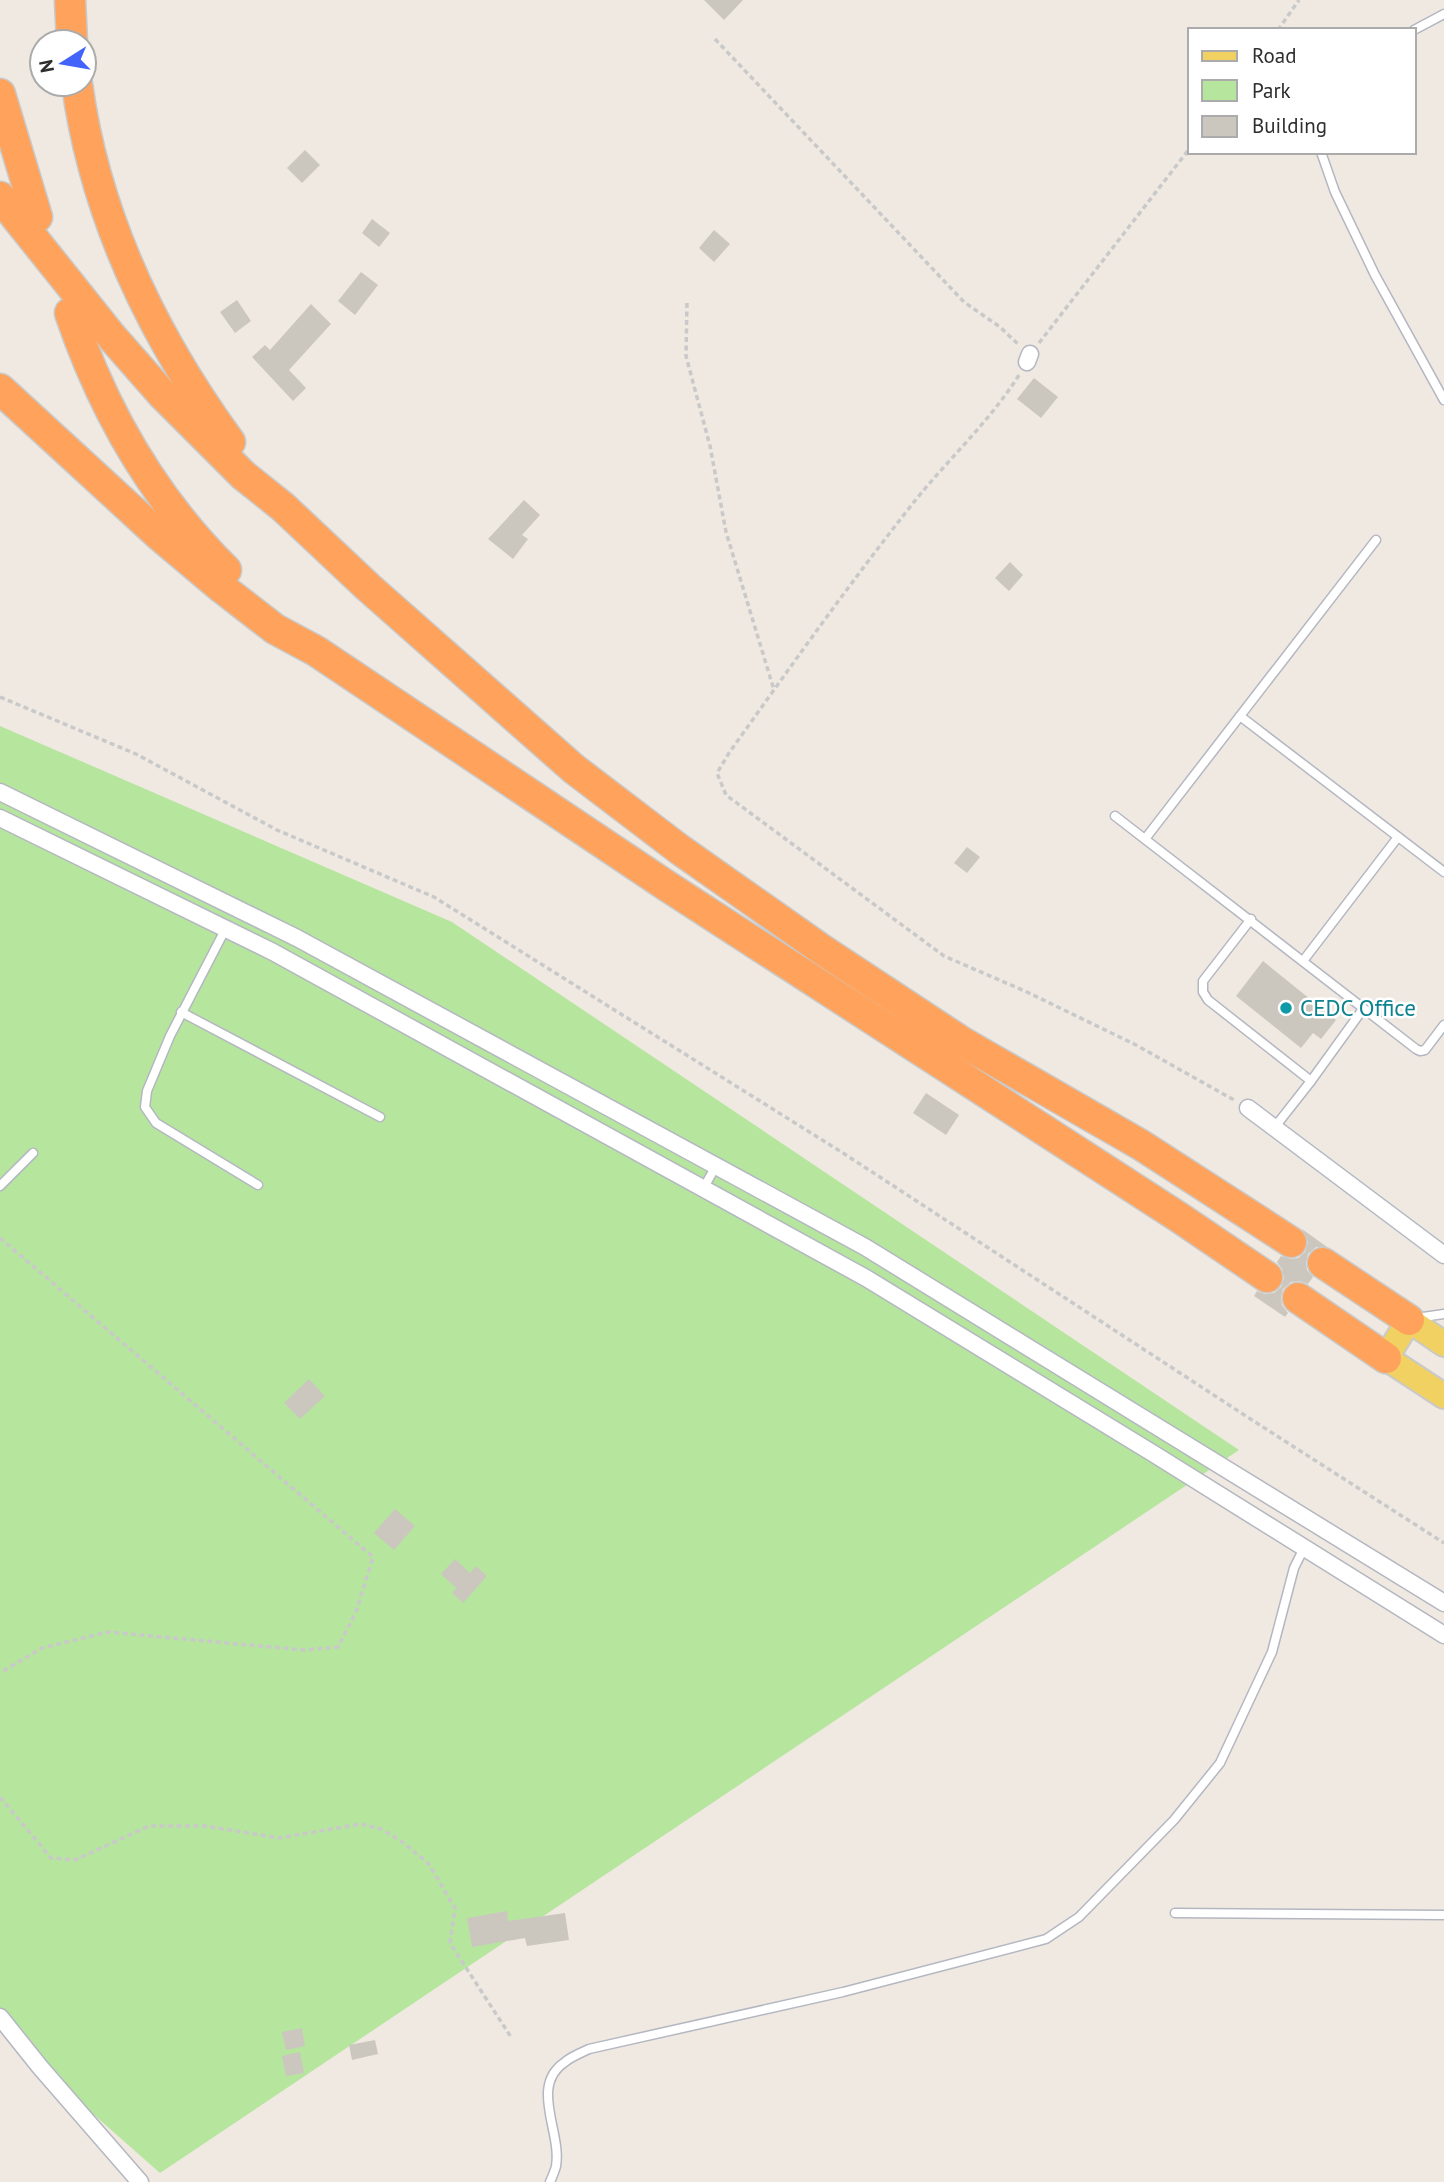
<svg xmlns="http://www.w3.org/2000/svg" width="1444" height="2182" font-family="'PT Sans',sans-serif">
<rect width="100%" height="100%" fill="#efe9e1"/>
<path fill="#b6e59e" d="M0 726 452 922 1239 1450 160 2173 0 2032Z"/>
<g fill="#cbc7bf">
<path d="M704 0H743L724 20Z"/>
<path d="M305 150 320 165 302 183 287 168Z"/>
<path d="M372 219 390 233 379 247 362 233Z"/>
<path d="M714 230 730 244 714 262 699 248Z"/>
<path d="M361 272 378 285 355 315 338 301Z"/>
<path d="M237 300 251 321 235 333 220 312Z"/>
<path d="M311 304 331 324 289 370 306 388 293 401 252 357 265 345 270 350Z"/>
<path d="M1034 378 1058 397 1041 418 1017 399Z"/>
<path d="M524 500 540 515 522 535 528 539 513 559 488 539Z"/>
<path d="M1010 562 1023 575 1009 591 995 578Z"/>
<path d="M967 847 980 857 967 873 954 863Z"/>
<path d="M1263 961 1336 1020 1321 1039 1313 1033 1301 1048 1236 996Z"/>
<path d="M926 1093 959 1115 946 1135 913 1113Z"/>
<path d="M1302 1229 1327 1247H1316L1308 1254 1306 1263 1307 1270 1313 1277 1308 1284 1300 1281 1291 1282 1283 1289 1281 1297 1282 1305 1288 1313 1285 1317 1254 1296 1257 1291 1265 1294 1274 1293 1281 1287 1284 1278 1282 1269 1277 1262 1281 1256 1291 1259 1298 1258 1305 1252 1308 1242Z"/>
<path d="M309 1379 325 1396 300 1419 284 1403Z"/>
<path d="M395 1509 415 1526 394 1550 374 1533Z"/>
<path d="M455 1559 470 1573 476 1566 487 1576 463 1603 452 1593 456 1588 441 1574Z"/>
<path d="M507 1911 508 1921 565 1913 569 1940 527 1946 525 1938 472 1947 467 1918Z"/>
<path d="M302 2028 305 2046 286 2050 282 2032Z"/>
<path d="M375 2040 378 2054 352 2060 349 2045Z"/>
<path d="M300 2052 304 2073 286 2076 282 2056Z"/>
</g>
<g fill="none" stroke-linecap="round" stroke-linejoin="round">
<g stroke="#b4b7c1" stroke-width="11">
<g id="service">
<path d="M1414 30 1444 14"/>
<path d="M1321 152 1335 192 1375 275 1444 400"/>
<path d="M1240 716 1444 872"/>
<path d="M1115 816 1416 1049 1420 1051 1425 1050 1444 1025"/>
<path d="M1145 839 1376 540"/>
<path d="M1251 919 1203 981V992L1208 1000 1311 1081"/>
<path d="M226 928 170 1036 147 1091 145 1107 156 1123 258 1185"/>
<path d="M1303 961 1398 837"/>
<path d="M181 1012 380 1117"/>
<path d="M1274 1128 1311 1081 1363 1009"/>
<path d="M0 1186 33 1153"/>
<path d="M703 1189 716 1166"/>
<path d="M1416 1318 1444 1314"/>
<path d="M1175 1913 1444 1915"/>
<path d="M550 2182C552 2177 555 2171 556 2166 562 2132 529 2086 565 2062 572 2056 581 2053 589 2049L843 1992 1046 1939 1079 1917 1174 1820 1220 1763 1272 1652 1294 1568 1304 1548"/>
</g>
</g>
<g stroke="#b4b7c1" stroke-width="19">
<g id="minor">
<path d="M1027 362 1030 354"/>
<path d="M0 792 297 938 865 1247 1444 1603"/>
<path d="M0 818 273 952 866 1278 1154 1454 1444 1635"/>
<path d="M1248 1108 1444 1255"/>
<path d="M0 2017 40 2067 140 2182"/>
</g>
</g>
<g stroke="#c9c9c9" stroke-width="28">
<path id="primary" d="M1444 1344 1409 1320 1386 1358 1444 1396"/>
</g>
<g stroke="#c9c9c9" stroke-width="33">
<g id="motorway">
<path d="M70 0 72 42"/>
<path d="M77 84C95 216 152 335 230 442"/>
<path d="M0 94 37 217"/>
<path d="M0 197 112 337 163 395 243 475 283 507 368 587 574 769 679 849 821 949 962 1042 1141 1145 1291 1242"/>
<path d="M70 313C103 410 153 498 226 570"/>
<path d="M0 389 159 535 222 588 275 629 316 651 667 886 1180 1218 1267 1277"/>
<path d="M1323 1263 1409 1320"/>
<path d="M1298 1298 1386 1358"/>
</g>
</g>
<g stroke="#c9c9c9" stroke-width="3.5" stroke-dasharray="5 3.5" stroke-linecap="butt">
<path d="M1278 30 1299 0"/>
<path d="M715 39 964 302 1000 327 1019 345"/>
<path d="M687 303 686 356 710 446 726 532 774 690"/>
<path d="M1039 343 1190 148"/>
<path d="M1019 375C988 424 945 462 910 507 847 587 788 670 729 753L717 773 726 795 944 956 1027 992 1136 1045 1234 1100"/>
<path d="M0 697 136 754 277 830 434 897 843 1153 1252 1420 1444 1543"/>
<path d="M0 1238 373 1557 356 1612 338 1647 304 1650 108 1632 42 1648 0 1673"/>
<path d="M0 1797 51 1858 75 1860 149 1826H206L279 1838 361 1824 381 1829 401 1841 428 1863 455 1908 450 1943 511 2037"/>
</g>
<use href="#service" stroke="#fff" stroke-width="8"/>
<use href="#minor" stroke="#fff" stroke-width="16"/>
<use href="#primary" stroke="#f2d163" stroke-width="24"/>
<use href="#motorway" stroke="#ffa35c" stroke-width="30"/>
</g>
<circle fill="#0f9aa8" stroke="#fff" stroke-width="2.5" cx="1286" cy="1008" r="7"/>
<g text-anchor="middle" stroke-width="5" stroke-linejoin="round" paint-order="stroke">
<g font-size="23" fill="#0d838f" stroke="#fff" text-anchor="start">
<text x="1300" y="1016">CEDC Office</text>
</g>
</g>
<rect x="1188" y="28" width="228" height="126" fill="#ffffff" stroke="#ababab" stroke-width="2"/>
<rect x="1202" y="51" width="35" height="10" fill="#f2d163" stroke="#ababab" stroke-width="2"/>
<text x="1252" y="63" font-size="21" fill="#2e2e2e">Road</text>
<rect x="1202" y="80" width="35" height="21" fill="#b6e59e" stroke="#ababab" stroke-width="2"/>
<text x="1252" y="98" font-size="21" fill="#2e2e2e">Park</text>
<rect x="1202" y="116" width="35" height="21" fill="#cbc7bf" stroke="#ababab" stroke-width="2"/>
<text x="1252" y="133" font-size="21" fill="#2e2e2e">Building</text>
<g transform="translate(63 63) rotate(259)"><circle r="33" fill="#ffffff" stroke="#ababab" stroke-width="2"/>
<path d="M0-5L12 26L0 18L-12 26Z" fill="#4264fb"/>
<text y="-10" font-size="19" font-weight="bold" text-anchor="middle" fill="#2e2e2e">N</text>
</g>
</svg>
